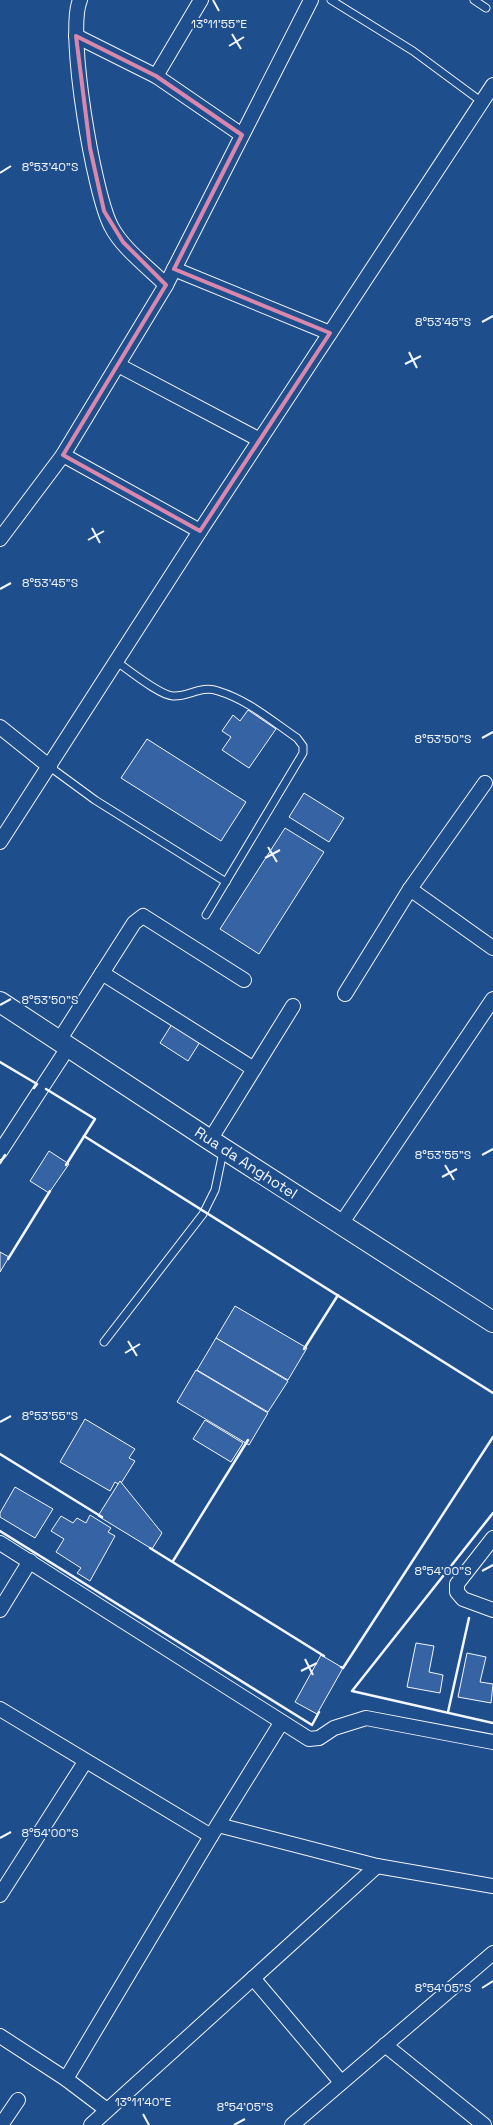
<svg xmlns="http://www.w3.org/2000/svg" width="493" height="2125" font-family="'Space Grotesk',sans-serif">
<rect width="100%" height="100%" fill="#1f4e8c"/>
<g fill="#3563a3" stroke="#f2f6ff">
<path d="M248 710 276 729 249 768 222 750 231 737 222 731 233 715 240 721Z"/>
<path d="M147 739 246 802 221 841 121 778Z"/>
<path d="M304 793 344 818 329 842 289 817Z"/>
<path d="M285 828 324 852 259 954 220 929Z"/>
<path d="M172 1024 200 1042 188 1061 160 1043Z"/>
<path d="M49 1151 69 1164 49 1193 30 1181Z"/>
<path d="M0 1252 9 1257 0 1272Z"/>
<path d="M235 1306 307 1348 288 1380 216 1338Z"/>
<path d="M216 1338 288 1381 268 1412 197 1370Z"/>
<path d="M196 1370 268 1413 249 1445 177 1402Z"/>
<path d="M85 1419 135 1449 129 1458 135 1461 120 1485 115 1482 110 1491 60 1462Z"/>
<path d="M205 1420 243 1443 231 1462 193 1439Z"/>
<path d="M120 1481 162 1533 152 1549 98 1516Z"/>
<path d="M15 1487 53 1509 35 1538 0 1517V1513Z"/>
<path d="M90 1515 111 1528 108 1532 115 1536 90 1581 77 1573 81 1568 56 1552 64 1539 51 1531 61 1516 73 1523 77 1518 86 1523Z"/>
<path d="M416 1643 434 1646 429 1672 443 1675 440 1693 407 1687Z"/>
<path d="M467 1653 486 1657 480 1682 493 1684 491 1703 458 1697Z"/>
<path d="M321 1655 343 1668 317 1714 295 1702Z"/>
</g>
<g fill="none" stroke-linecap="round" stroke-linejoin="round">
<g stroke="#f2f6ff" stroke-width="9">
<g id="service">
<path d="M331 0 413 51 482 102"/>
<path d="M474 0 486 8"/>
<path d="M117 662C129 670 159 695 173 696 189 697 201 685 218 691 248 700 272 721 297 738L303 746V753L206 915"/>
<path d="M50 767 95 800 226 882"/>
<path d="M104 1342 203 1214 215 1190 223 1152"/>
</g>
</g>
<g stroke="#f2f6ff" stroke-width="16">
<g id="minor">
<path d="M80 0C66 32 94 194 111 226 122 248 148 267 166 285"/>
<path d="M76 36 156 76 242 135"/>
<path d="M156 76 201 0"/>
<path d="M174 269 330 333"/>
<path d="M118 365 260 440"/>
<path d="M63 455 200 531"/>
<path d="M0 539 63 455 166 285 311 0"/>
<path d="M0 727 50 767"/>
<path d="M0 842 200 531 493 85"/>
<path d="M410 889 493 948"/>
<path d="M102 973 254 1069"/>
<path d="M345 994 410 889 485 783"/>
<path d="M60 1039 134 923 143 916 244 980"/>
<path d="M210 1140 293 1006"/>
<path d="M0 1152 69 1046"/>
<path d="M341 1224 493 999"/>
<path d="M493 1538 457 1584V1592L463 1599 493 1610"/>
<path d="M0 1543 309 1739 319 1738 334 1728 366 1718 493 1742"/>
<path d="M0 1610 30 1561"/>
<path d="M0 1709 211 1836"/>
<path d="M218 1825 377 1866 493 1886"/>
<path d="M0 1895 85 1762"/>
<path d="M253 1978 341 2082"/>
<path d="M0 2036 66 2079 107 2110"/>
<path d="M385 2045 484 2125"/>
<path d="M66 2079 211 1836 281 1723"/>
<path d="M1 2125 18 2100"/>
<path d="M91 2125 377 1866"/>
<path d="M292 2125 493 1953"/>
</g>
</g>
<g stroke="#f2f6ff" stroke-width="22">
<path id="secondary" d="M0 1002 210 1140 493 1322"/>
</g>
<use href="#service" stroke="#1f4e8c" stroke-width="7"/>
<use href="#minor" stroke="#1f4e8c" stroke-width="14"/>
<use href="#secondary" stroke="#1f4e8c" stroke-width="20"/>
<g stroke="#f2f6ff" stroke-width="2.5">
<path d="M0 1062 37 1084 34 1088"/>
<path d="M46 1089 95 1119 66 1165"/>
<path d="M84 1136 493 1393"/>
<path d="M0 1163 5 1155"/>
<path d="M8 1259 50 1191"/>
<path d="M304 1349 338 1295"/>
<path d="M0 1454 102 1517"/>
<path d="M493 1513 352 1691 493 1723"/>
<path d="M0 1531 312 1725 319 1712"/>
<path d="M150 1548 324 1656"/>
<path d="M173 1561 248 1440"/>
<path d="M341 1667 343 1668 493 1437"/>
<path d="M448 1712 469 1618"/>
</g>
</g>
<path fill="none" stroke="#da87ad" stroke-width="4" stroke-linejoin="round" d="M76 36 156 76 242 135 174 269 330 333 200 531 63 455 166 285 123 242 104 211 90 148Z"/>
<path fill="none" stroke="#f2f6ff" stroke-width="2" d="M213 0 219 11M232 34 241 49M229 46 244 37M0 173 11 166M482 322 493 316M409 352 417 368M405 364 421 356M92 528 100 543M88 540 104 531M0 589 11 583M482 738 493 732M268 847 277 862M265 858 280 850M0 1005 11 999M482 1155 493 1149M445 1165 454 1180M442 1177 457 1169M128 1341 137 1356M125 1353 140 1344M0 1422 11 1416M482 1571 493 1565M305 1659 313 1675M301 1671 317 1663M0 1838 11 1832M482 1988 493 1981M143 2114 149 2125M234 2125 245 2119"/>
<g text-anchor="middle" stroke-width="4" stroke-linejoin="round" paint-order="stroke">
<g font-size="15" fill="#f2f6ff" stroke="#1f4e8c">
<text transform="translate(246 1163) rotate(33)" y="5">Rua da Anghotel</text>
</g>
</g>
<g font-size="12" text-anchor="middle" fill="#f2f6ff" stroke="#1f4e8c" stroke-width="4" stroke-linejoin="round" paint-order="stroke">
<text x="219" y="28">13°11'55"E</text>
<text x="50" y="171">8°53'40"S</text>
<text x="443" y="326">8°53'45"S</text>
<text x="50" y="587">8°53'45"S</text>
<text x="443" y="743">8°53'50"S</text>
<text x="50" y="1004">8°53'50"S</text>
<text x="443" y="1159">8°53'55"S</text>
<text x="50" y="1420">8°53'55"S</text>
<text x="443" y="1575">8°54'00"S</text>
<text x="50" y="1837">8°54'00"S</text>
<text x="443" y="1992">8°54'05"S</text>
<text x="143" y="2106">13°11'40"E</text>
<text x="245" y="2111">8°54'05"S</text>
</g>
</svg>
